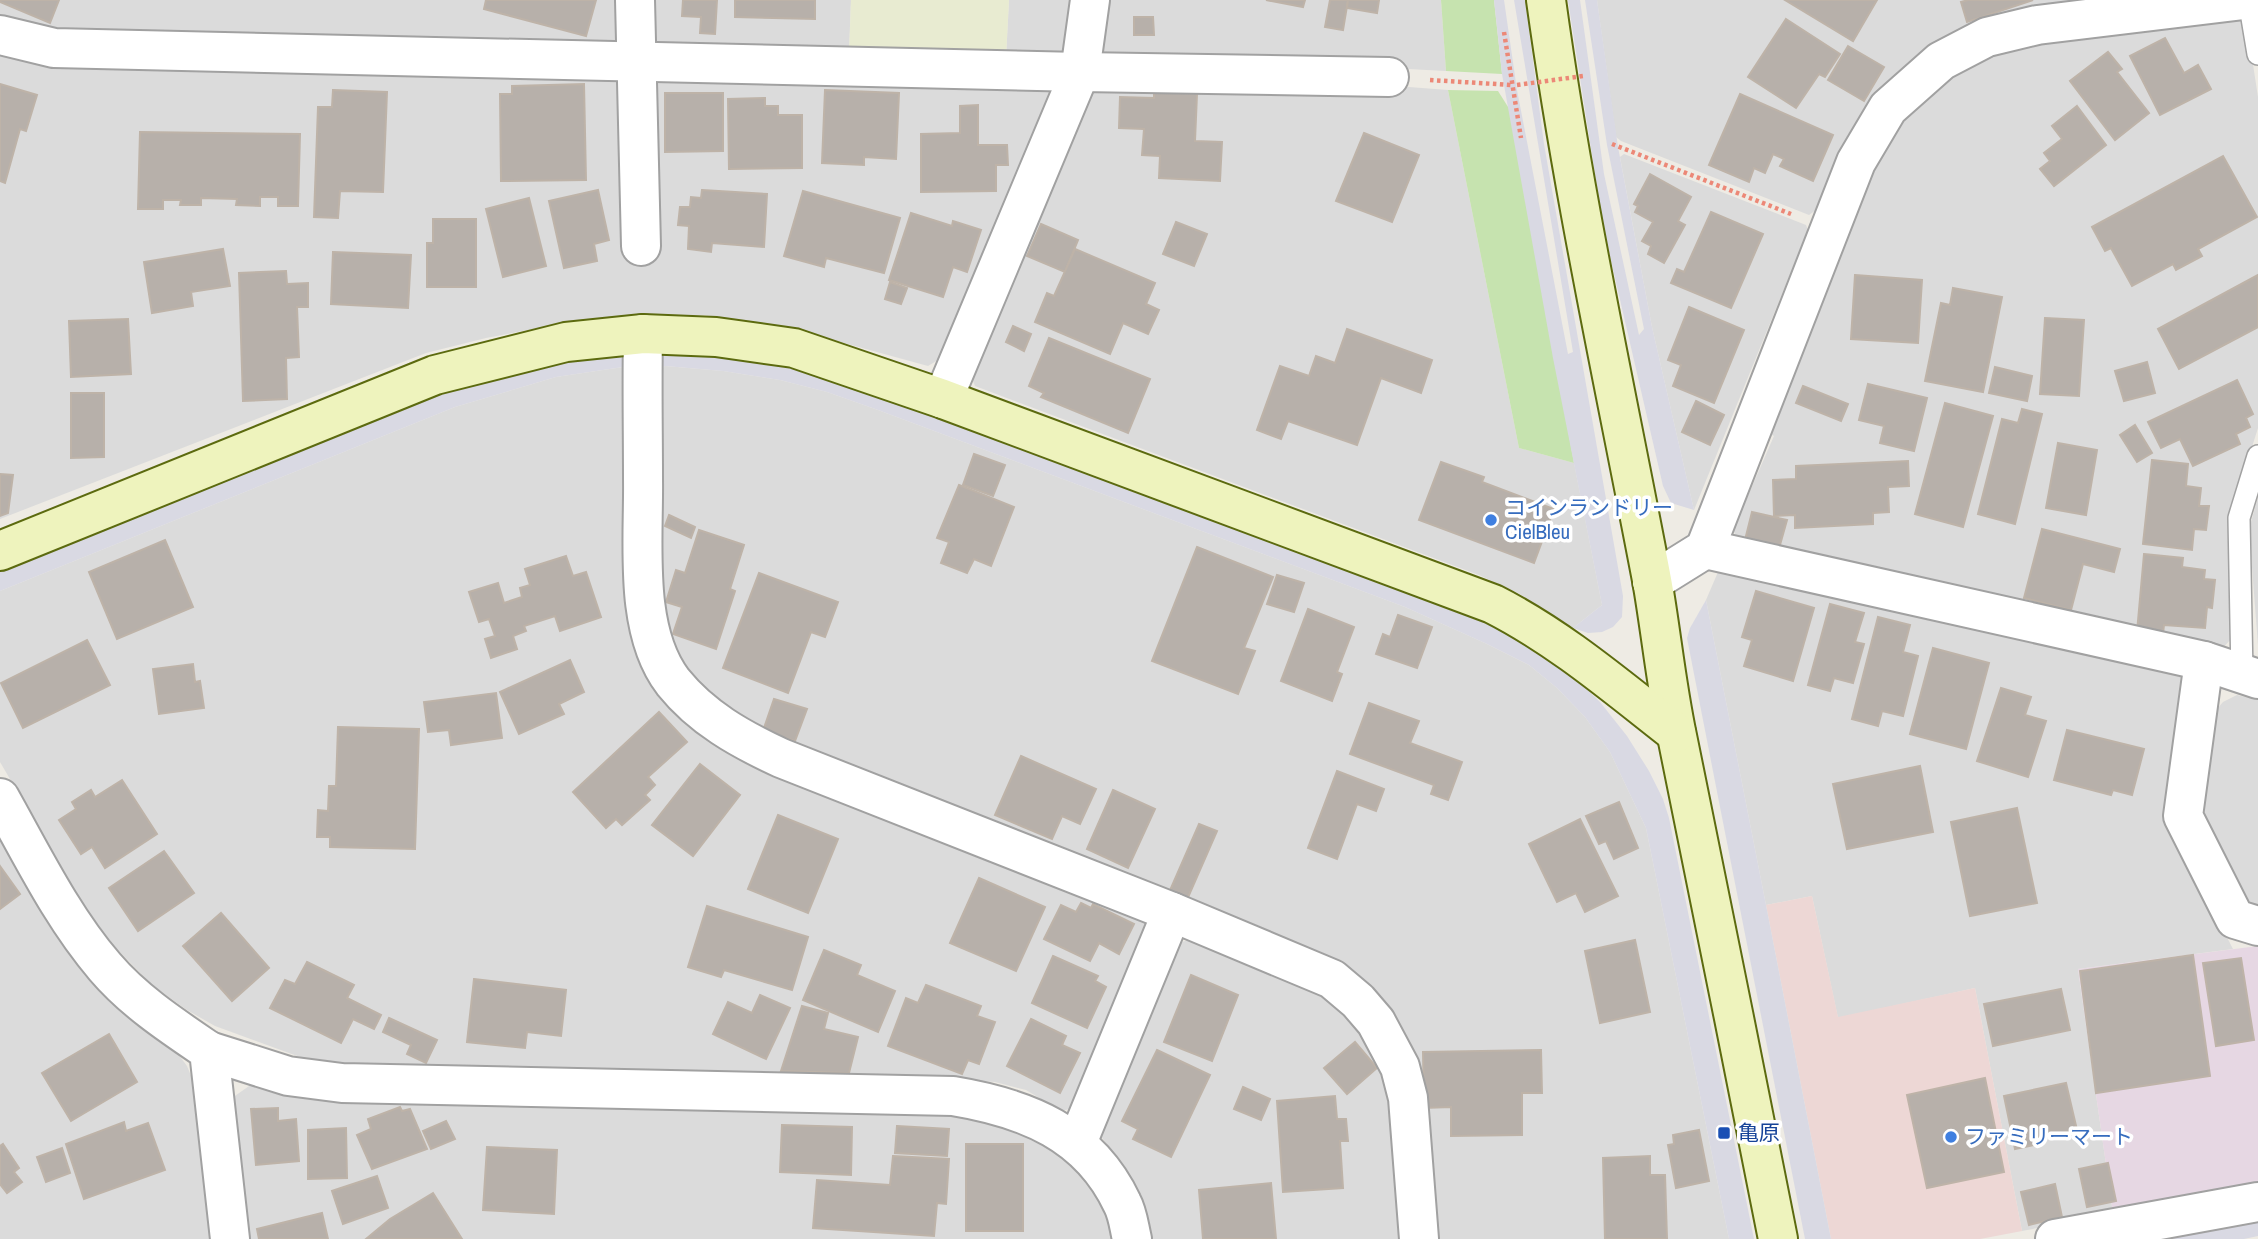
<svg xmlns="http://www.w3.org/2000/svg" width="2258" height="1239" font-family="'Archivo Narrow','Noto Sans JP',sans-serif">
<rect width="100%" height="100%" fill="#eeebe4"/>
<g fill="#dbdbdb">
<path d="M0 0H623L624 36 610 48 96 34 0 23Z"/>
<path d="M647 0H851L849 54 664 49 647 38Z"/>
<path d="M1009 0H1081L1069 50 1056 60 1006 57Z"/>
<path d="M1102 0H1441L1446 71 1389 68 1110 62 1097 41Z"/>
<path d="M1597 0H2095L2034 7 1839 154 1816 210 1809 215 1621 141 1616 137Z"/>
<path d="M2246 19 2258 97V428L2231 513 2232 638 2220 651 1744 550 1733 530 1774 436 1767 432 1875 163 1912 108 1956 74 1993 55 2028 45Z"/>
<path d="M0 48 608 71 625 90 651 87 666 74 1048 82 1057 99 943 357 928 366 793 329 705 315 565 323 486 338 426 353 0 519Z"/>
<path d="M1100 84 1396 86 1448 90 1519 448 1574 463 1602 605 1573 628 1518 593 1479 575 975 386 968 369 1086 96Z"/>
<path d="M1624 154 1806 225 1808 230 1694 510 1652 327 1620 157Z"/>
<path d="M665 366 723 371 780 380 827 392 878 410 1405 607 1487 644 1529 665 1557 688 1585 717 1610 752 1646 828 1729 1239H1432L1379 1008 791 747 704 694 677 661 659 596 655 371Z"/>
<path d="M623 367 631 599 688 717 1143 913 1150 935 1078 1107 1061 1111 1026 1090 995 1082 956 1079 354 1065 300 1057 215 1026 187 1010 153 986 113 945 83 904 0 762V591L455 407 556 377Z"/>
<path d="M2258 497V645L2249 529Z"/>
<path d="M1721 565 2182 666 2164 815 2233 949 2078 969 2113 1213 2022 1231 1975 988 1838 1018 1812 896 1766 905 1706 600Z"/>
<path d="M2237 695 2258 700V907L2249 905 2200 812 2213 714 2223 702Z"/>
<path d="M0 834 63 944 98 988 149 1031 172 1046 187 1066 196 1088 215 1239H0Z"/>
<path d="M1197 937 1329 993 1358 1018 1388 1072 1406 1239H1149L1133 1189 1116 1157 1100 1135 1176 944Z"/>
<path d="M252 1084 477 1103 949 1116 976 1119 1027 1136 1073 1164 1103 1202 1116 1239H247L232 1098Z"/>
</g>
<path fill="#edd7d5" d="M1812 896 1838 1017 1975 988 2022 1231 1980 1239H1831L1766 905Z"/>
<path fill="#e6d7e3" d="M2258 946V1187L2113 1213 2078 969Z"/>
<path fill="#e8ebd1" d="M851 0H1009L1006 57 849 54Z"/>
<g fill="#c6e3af">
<path d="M1441 0H1494L1502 74 1446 71Z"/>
<path d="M1448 90 1498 91 1510 110 1574 463 1519 448Z"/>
</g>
<g fill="#d9d9e3">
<path d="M1494 0H1504L1517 90 1568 354 1573 352 1514 0H1525L1544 144 1623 596 1622 617 1613 627 1602 632 1588 633 1573 628 1602 605 1553 358 1502 74Z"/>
<path d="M1568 0H1580L1604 174 1639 335 1644 329 1607 145 1585 0H1597L1618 147 1652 327 1694 510 1671 503 1663 486 1603 226Z"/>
<path d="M671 352 731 356 821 373 1480 618 1519 637 1573 676 1600 702 1627 736 1649 771 1663 799 1669 818 1754 1239H1729L1646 828 1610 752 1585 717 1557 688 1529 665 1487 644 1405 607 878 410 827 392 780 380 723 371 665 366 655 371 658 360Z"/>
<path d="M620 355 629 371 623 367 556 377 455 407 0 591V572L450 391 570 358Z"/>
<path d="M1706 600 1766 905 1831 1239H1805L1720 807 1687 638 1690 628Z"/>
<path d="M2258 1216V1236L2244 1239H2132Z"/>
</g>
<g fill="#b7b0aa" stroke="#beb3a8" stroke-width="2">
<path d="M0 0H59L50 23 0 2Z"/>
<path d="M486 0H596L586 36 484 9Z"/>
<path d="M683 0H717L715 34 700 33 701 17 682 16Z"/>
<path d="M735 0H815V19L735 17Z"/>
<path d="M1266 0H1305L1303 7Z"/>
<path d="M1330 0H1348L1343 30 1325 27Z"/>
<path d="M1348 0H1379L1377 13 1347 8Z"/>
<path d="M1785 0H1877L1853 41Z"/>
<path d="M1968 0H2033L1967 22 1961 2Z"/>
<path d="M1134 17H1153L1154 35H1134Z"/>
<path d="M1786 19 1840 54 1825 77 1819 74 1796 108 1748 77Z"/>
<path d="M2165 38 2184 73 2198 65 2211 89 2160 115 2130 56Z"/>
<path d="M1848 46 1884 67 1864 101 1828 80Z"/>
<path d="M2108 52 2122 69 2117 72 2149 113 2115 140 2070 81Z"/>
<path d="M0 84 37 95 26 131 20 129 5 183 0 181Z"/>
<path d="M584 84 586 180 501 181 500 94H512V86Z"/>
<path d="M333 90 387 92 383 192 340 191 338 218 314 217 318 107H332Z"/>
<path d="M825 90 899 93 896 159 864 157V165L822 163Z"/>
<path d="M1154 92 1197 94 1195 141 1222 142 1220 181 1159 178 1160 156 1142 155 1144 129 1119 128 1120 97 1154 98Z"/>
<path d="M665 93H723V151L665 152Z"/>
<path d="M1740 94 1833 135 1813 181 1780 166 1784 159 1773 154 1765 173 1754 168 1749 182 1709 165Z"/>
<path d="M765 98V106H778V115H802V168L729 169 728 99Z"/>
<path d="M978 105V145H1007L1008 165H996V191L921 192V134L960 133V106Z"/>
<path d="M2077 106 2106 145 2054 186 2040 169 2050 161 2044 153 2062 139 2052 126Z"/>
<path d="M140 132 300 134 298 206H278V197H260V206L236 205 237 199 201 198V205H180L181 200H163V209H138Z"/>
<path d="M1364 133 1419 155 1392 222 1336 201Z"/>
<path d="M2223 156 2257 217 2198 249 2202 256 2176 270 2173 264 2132 286 2111 248 2105 251 2092 227Z"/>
<path d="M1650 174 1691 197 1678 221 1685 225 1664 263 1648 254 1651 246 1642 241 1653 222 1635 212 1638 206 1634 204Z"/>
<path d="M598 190 609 240 594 244 597 261 564 268 549 201Z"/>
<path d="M702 190 767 194 764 247 712 243 711 252 688 249 689 226 678 225 680 207H690L691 197 701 198Z"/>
<path d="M803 191 900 218 884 273 826 258 824 267 784 256Z"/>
<path d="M529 198 546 266 503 277 486 209Z"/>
<path d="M1711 212 1763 234 1731 308 1671 283 1677 269 1684 272Z"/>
<path d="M911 213 952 226 953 221 981 230 967 272 953 267 943 297 889 280Z"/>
<path d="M433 219H476V287H427V243H433Z"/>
<path d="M1176 222 1207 234 1194 266 1163 254Z"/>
<path d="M1041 224 1078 240 1065 272 1027 256Z"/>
<path d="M223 249 230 286 191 292 193 306 152 313 144 262Z"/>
<path d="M1075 249 1155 283 1146 304 1159 310 1148 334 1123 323 1110 354 1035 322 1047 293 1054 296Z"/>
<path d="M333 252 411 255 408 308 331 304Z"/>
<path d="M286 271 287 284 308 283V307H297L299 357 286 358 287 399 243 401 239 273Z"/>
<path d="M1855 275 1922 280 1918 343 1851 339Z"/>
<path d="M2258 275V327L2179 369 2158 329Z"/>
<path d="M890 282 907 288 901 304 885 299Z"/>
<path d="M1953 288 2002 297 1983 392 1925 381 1941 303 1950 305Z"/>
<path d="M1689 307 1744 330 1714 403 1673 386 1681 365 1668 360Z"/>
<path d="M2045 318 2084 320 2079 396 2040 394Z"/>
<path d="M128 319 131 374 71 377 69 321Z"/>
<path d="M1013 326 1031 334 1024 351 1006 342Z"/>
<path d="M1347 329 1432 360 1421 393 1381 378 1357 445 1288 421 1281 439 1257 430 1280 366 1309 376 1316 356 1335 363Z"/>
<path d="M1049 338 1150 379 1128 433 1041 397 1044 393 1029 386Z"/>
<path d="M2147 362 2155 393 2124 401 2115 371Z"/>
<path d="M1995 367 2032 376 2027 401 1989 393Z"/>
<path d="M2237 380 2253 414 2246 418 2250 427 2236 434 2240 444 2193 466 2180 439 2161 448 2148 422Z"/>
<path d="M1868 384 1927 398 1914 451 1880 443 1884 426 1859 420Z"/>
<path d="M1803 386 1848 404 1841 421 1796 403Z"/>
<path d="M71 393H104V457L71 458Z"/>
<path d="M1696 401 1724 415 1710 445 1682 432Z"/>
<path d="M1945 403 1993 416 1963 527 1915 514Z"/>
<path d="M2022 409 2042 414 2015 524 1978 514 2002 419 2018 423Z"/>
<path d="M2135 425 2152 453 2137 462 2120 435Z"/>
<path d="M2058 443 2097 450 2086 515 2046 508Z"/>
<path d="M974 454 1005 465 993 496 963 485Z"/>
<path d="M2152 460 2188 464 2186 486 2201 488 2199 506H2209L2206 530 2194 529 2192 550 2143 544Z"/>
<path d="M1908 461 1909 486 1888 487 1889 512 1873 513V524L1795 528V515L1774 516 1773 480 1796 479V466Z"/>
<path d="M1441 462 1484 477 1482 482 1554 509 1534 563 1419 520Z"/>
<path d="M0 474 13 475 8 513 0 516Z"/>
<path d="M959 485 1014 507 991 566 974 559 967 573 941 563 949 542 937 538Z"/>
<path d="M1752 512 1787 520 1778 552 1744 544Z"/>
<path d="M669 515 695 527 691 538 665 526Z"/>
<path d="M2042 529 2120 549 2114 572 2083 564 2071 610 2024 598Z"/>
<path d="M699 530 744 545 730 589 735 591 716 649 673 634 682 607 666 602 676 570 685 573Z"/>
<path d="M165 540 193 607 117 639 89 572Z"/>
<path d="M1197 547 1273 577 1244 648 1255 651 1238 694 1152 661Z"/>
<path d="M2144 554 2183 558 2182 567 2205 570 2204 579 2215 580 2212 608 2207 607 2205 628 2164 625 2163 634 2137 632Z"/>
<path d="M566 556 573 576 586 572 601 617 560 631 555 616 524 626 526 631 513 636 517 649 491 658 485 639 495 636 489 619 479 622 469 592 498 583 504 603 522 597 520 588 530 585 525 569Z"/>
<path d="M759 573 838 602 825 637 811 632 788 693 723 668Z"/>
<path d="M1277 575 1304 583 1294 612 1267 604Z"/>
<path d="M1756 591 1814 608 1793 681 1744 666 1752 640 1742 637Z"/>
<path d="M1830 604 1864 613 1855 642 1864 644 1853 683 1834 678 1830 691 1808 685Z"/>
<path d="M1308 609 1354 627 1337 672 1342 674 1332 701 1281 681Z"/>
<path d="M1398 615 1432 627 1417 668 1376 654 1383 634 1390 637Z"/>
<path d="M1878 617 1910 625 1903 652 1918 656 1903 716 1882 711 1878 726 1852 719Z"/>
<path d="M87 640 110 685 23 728 1 683Z"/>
<path d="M1933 648 1989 663 1966 749 1910 734Z"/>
<path d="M570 660 584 692 559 704 564 714 519 734 500 692Z"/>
<path d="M193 664 195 682 200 681 204 708 159 714 153 669Z"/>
<path d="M2001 688 2031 697 2025 715 2046 721 2028 777 1977 761Z"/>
<path d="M496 693 502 738 451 745 449 730 428 732 424 702Z"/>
<path d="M774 699 807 709 795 741 763 731Z"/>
<path d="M1369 703 1419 721 1410 743 1462 762 1448 800 1431 794 1434 785 1350 754Z"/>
<path d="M659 712 687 742 648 777 655 785 645 795 650 800 622 825 616 819 606 828 573 792Z"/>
<path d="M338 727 419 729 415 849 330 847V837H317L318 810 328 811 329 786H336Z"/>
<path d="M2067 730 2144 749 2132 795 2113 790 2111 795 2054 780Z"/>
<path d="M1021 756 1096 789 1080 824 1062 816 1052 839 995 815Z"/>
<path d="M700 764 740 795 693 856 652 825Z"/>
<path d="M1920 766 1933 832 1847 849 1833 784Z"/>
<path d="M1337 771 1384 789 1376 811 1357 804 1337 859 1308 848Z"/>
<path d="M122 780 157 834 105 868 92 847 81 854 59 820 76 809 72 802 91 790 95 797Z"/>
<path d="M1113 790 1155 809 1128 868 1087 849Z"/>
<path d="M1619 802 1638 848 1614 859 1606 841 1599 844 1586 816Z"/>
<path d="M2017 808 2037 903 1970 916 1951 822Z"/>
<path d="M778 815 838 839 808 913 748 889Z"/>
<path d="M1580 819 1618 896 1585 912 1576 893 1557 902 1529 844Z"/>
<path d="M1199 824 1217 831 1186 902 1168 895Z"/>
<path d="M164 851 194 893 138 931 109 888Z"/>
<path d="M0 866 20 894 0 909Z"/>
<path d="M979 878 1045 907 1016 971 950 943Z"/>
<path d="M1081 903 1091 908 1093 904 1134 924 1119 954 1099 943 1090 961 1044 939 1061 905 1076 912Z"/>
<path d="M707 906 808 937 792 990 724 970 721 977 688 967Z"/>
<path d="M221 913 269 968 232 1001 183 946Z"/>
<path d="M1635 940 1650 1012 1600 1023 1585 951Z"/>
<path d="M824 950 861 965 857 975 895 991 878 1032 803 1000Z"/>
<path d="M2193 955 2210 1076 2096 1093 2080 971Z"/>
<path d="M1053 956 1098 976 1095 981 1106 987 1087 1028 1032 1003Z"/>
<path d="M2241 958 2254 1040 2216 1046 2203 963Z"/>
<path d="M307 962 354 985 347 998 381 1015 374 1029 353 1019 341 1043 270 1008 285 980 295 984Z"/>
<path d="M1191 975 1238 995 1212 1061 1164 1042Z"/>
<path d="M474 979 566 990 561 1036 527 1032 525 1048 467 1042Z"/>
<path d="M926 985 981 1006 977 1016 995 1022 979 1064 968 1060 962 1074 888 1046 906 998 918 1003Z"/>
<path d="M2061 989 2070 1030 1993 1046 1984 1004Z"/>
<path d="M760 995 790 1008 766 1059 713 1034 728 1002 752 1013Z"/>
<path d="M802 1006 828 1013 824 1029 858 1037 849 1073 781 1071Z"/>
<path d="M389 1018 437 1040 426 1063 407 1054 411 1045 383 1032Z"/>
<path d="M1031 1019 1066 1036 1062 1045 1080 1053 1060 1093 1007 1066Z"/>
<path d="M109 1034 137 1082 71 1121 42 1073Z"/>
<path d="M1355 1042 1377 1068 1347 1094 1324 1068Z"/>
<path d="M1157 1050 1210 1075 1171 1157 1133 1139 1138 1129 1122 1121Z"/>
<path d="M1541 1050 1542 1093H1522V1135L1451 1136V1107L1424 1108 1423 1052Z"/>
<path d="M1985 1078 2004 1172 1927 1188 1907 1095Z"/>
<path d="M2066 1083 2077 1130 2042 1138 2043 1143 2015 1149 2004 1096Z"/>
<path d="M1243 1087 1270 1099 1261 1120 1234 1109Z"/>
<path d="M1335 1096 1337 1119H1346L1348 1141H1340L1343 1188 1283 1192 1277 1101Z"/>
<path d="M400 1107 402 1111 410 1109 427 1149 372 1169 357 1135 371 1129 368 1119Z"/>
<path d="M278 1108V1121L296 1119 299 1161 256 1165 251 1109Z"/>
<path d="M446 1121 455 1139 431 1149 423 1131Z"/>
<path d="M124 1122 126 1131 148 1123 165 1170 84 1199 66 1144Z"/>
<path d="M782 1125 852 1127 851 1175 780 1172Z"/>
<path d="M897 1126 949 1129 947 1156 895 1153Z"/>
<path d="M346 1128 347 1178 308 1179V1130Z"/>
<path d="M1699 1130 1709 1181 1676 1188 1668 1145 1674 1144 1673 1135Z"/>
<path d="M3 1144 19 1168 14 1172 22 1182 7 1193 0 1184V1146Z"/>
<rect x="966" y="1144" width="57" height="87"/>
<path d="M487 1147 557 1150 554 1214 483 1210Z"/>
<path d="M62 1148 70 1173 46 1182 37 1157Z"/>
<path d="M893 1156 949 1159 946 1204 937 1203 934 1236 813 1228 817 1180 890 1185Z"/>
<path d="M1650 1156V1175H1665L1667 1239H1605L1603 1158Z"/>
<path d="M2108 1163 2116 1201 2087 1207 2079 1169Z"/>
<path d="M377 1176 388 1208 343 1224 332 1191Z"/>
<path d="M1271 1183 1276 1239H1203L1199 1190Z"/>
<path d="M2055 1184 2062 1217 2029 1225 2021 1192Z"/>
<path d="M433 1193 462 1239H366L390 1219Z"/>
<path d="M322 1213 328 1239H259L257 1229Z"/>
</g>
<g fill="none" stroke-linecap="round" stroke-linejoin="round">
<g stroke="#a1a1a1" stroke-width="24">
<g id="lane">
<path d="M2249 0 2258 54"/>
<path d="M2242 675 2239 518 2258 456"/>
</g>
</g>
<g stroke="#a1a1a1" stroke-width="42">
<g id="street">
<path d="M635 0 641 246"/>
<path d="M0 35 54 48 1080 72 1389 77"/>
<path d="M643 334C642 383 643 431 643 479 644 541 633 630 673 682 702 718 740 739 781 758L1172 912 1332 979 1358 1001 1376 1022 1400 1067 1408 1098 1419 1239"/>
<path d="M943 399 1080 72 1090 0"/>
<path d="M1705 549 2204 661 2258 679"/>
<path d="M1652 582 1705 549 1856 162 1888 108 1941 61 1987 37 2037 25 2244 0"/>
<path d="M2204 661 2183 816 2235 919 2258 926"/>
<path d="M0 798C32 855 62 917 105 967 134 1001 172 1026 209 1051L230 1239"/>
<path d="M209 1051 288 1076 342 1083 953 1096C1026 1108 1089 1133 1122 1203 1128 1214 1129 1227 1132 1239"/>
<path d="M1077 1143 1172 912"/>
<path d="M2055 1239 2258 1202"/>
</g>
</g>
<g stroke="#5c6a0f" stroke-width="42">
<g id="secondary">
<path d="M1546 0C1573 195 1615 386 1652 580 1661 631 1666 684 1677 736 1711 904 1745 1071 1778 1239"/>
<path d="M0 551 435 375 566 342 643 334 716 337 794 348 943 399 1493 604C1560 638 1617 687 1676 733"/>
</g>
</g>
<g stroke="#ec8877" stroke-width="4.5" stroke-dasharray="3.5 3.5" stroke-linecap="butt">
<path d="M1504 32 1521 138"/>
<path d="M1430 80 1512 85"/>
<path d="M1612 144 1791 214"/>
</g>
<use href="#lane" stroke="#fff" stroke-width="21"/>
<use href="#street" stroke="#fff" stroke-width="38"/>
<use href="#secondary" stroke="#eef3bd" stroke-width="38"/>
<path stroke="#ec8877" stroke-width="4.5" stroke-dasharray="3.5 3.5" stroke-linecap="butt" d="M1517 85 1583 76"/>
</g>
<g fill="#3f7fe0" stroke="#fff" stroke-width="2.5">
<circle cx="1491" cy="520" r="7"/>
<circle cx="1951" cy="1137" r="7"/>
</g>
<rect fill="#1a4fb4" stroke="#fff" stroke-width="2.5" x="1717" y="1126" width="14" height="14" rx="3.5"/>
<g text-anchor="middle" stroke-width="7" stroke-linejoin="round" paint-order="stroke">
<g font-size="21" fill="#366cbe" stroke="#fff" text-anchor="start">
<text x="1505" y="515">コインランドリー<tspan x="1505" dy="24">CielBleu</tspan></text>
<text x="1965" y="1144">ファミリーマート</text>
</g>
<g font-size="21" fill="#164399" stroke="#fff" text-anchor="start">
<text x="1738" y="1140">亀原</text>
</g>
</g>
</svg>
